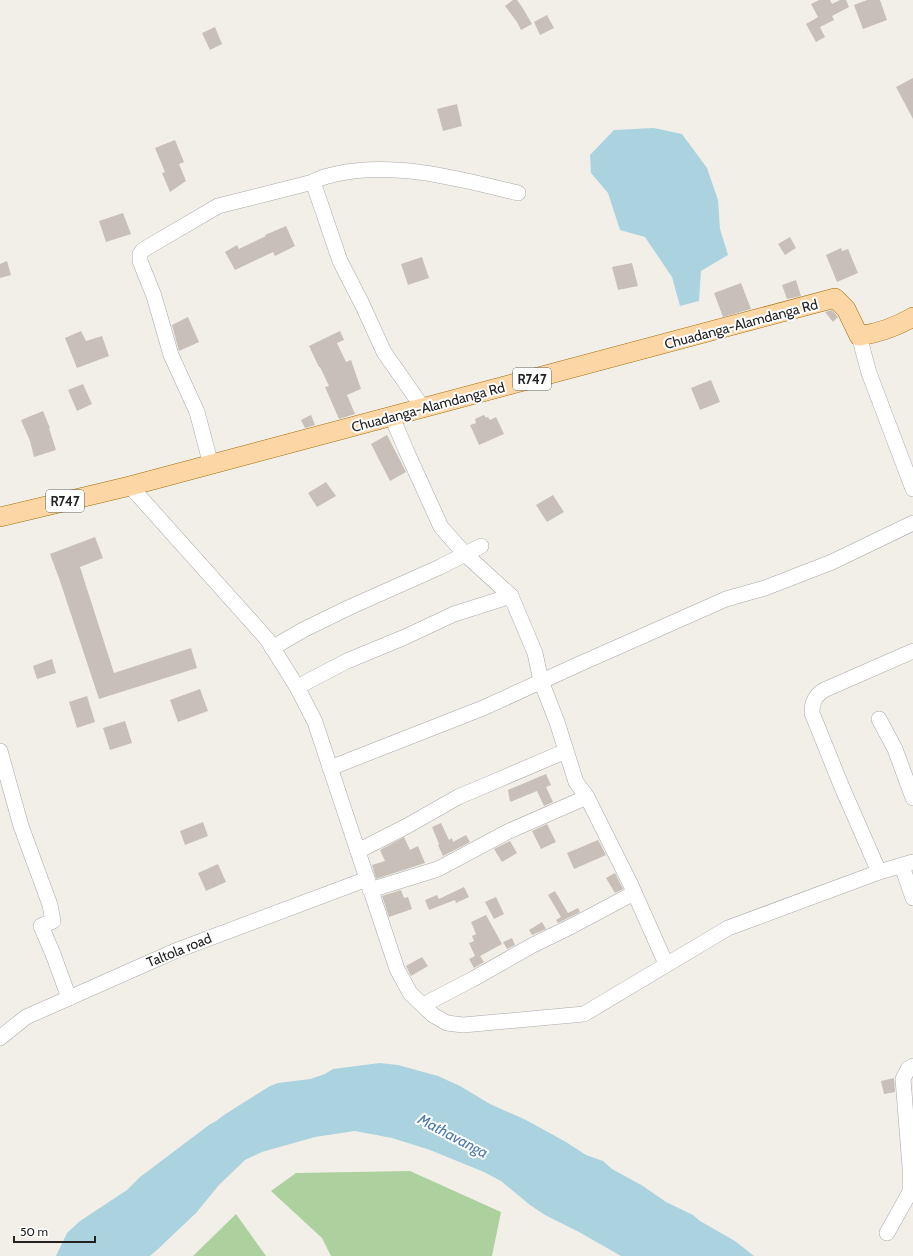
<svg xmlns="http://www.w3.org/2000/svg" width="913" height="1256" font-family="Cabin,sans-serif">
<rect width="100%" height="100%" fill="#f2efe9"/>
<g fill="#add19e">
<path d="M410 1171 501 1212 492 1256H331L322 1238 271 1191 296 1173Z"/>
<path d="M236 1214 266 1256H193Z"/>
</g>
<g fill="#aad3df">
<path d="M654 128 682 134 707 168 718 200 720 229 728 255 701 271 699 301 680 306 672 277 645 237 620 230 608 193 591 173 590 155 614 130Z"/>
<path d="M380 1063 398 1065 438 1076 460 1086 490 1104 526 1120 566 1142 586 1155 603 1161 612 1169 643 1186 666 1202 693 1215 700 1221 735 1241 754 1256H621L579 1232 545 1215 530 1205 501 1181 484 1172 430 1150 392 1138 355 1131 315 1137 262 1152 245 1160 219 1185 196 1213 158 1249 150 1256H56L67 1233 80 1221 127 1190 140 1177 209 1125 216 1121 224 1115 270 1086 278 1083 310 1079 325 1074 333 1069Z"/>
</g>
<g fill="#c7bfb8">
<path d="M513 0H517L522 7 532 24 521 30 517 22 505 6Z"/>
<path d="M819 0H830L832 4 840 0H846L849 7 832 16 834 20 820 27 825 37 816 42 806 24 818 17 811 4Z"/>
<path d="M867 0H880L887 20 863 29 854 5Z"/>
<path d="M547 15 554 28 540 35 534 22Z"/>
<path d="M215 27 222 44 210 50 202 33Z"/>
<path d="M913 78V119L896 87Z"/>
<path d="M457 104 462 126 443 131 437 109Z"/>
<path d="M175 140 184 162 179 164 186 181 170 192 162 173 165 172 155 148Z"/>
<path d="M123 213 131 234 106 242 99 221Z"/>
<path d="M286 226 295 246 275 256 273 252 235 270 225 252 237 245 239 249 266 236 265 235Z"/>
<path d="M790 237 796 248 785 255 778 244Z"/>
<path d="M841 248 842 251 848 249 858 273 837 282 826 255Z"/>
<path d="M422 257 429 278 408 285 401 264Z"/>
<path d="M7 261 11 275 0 278V264Z"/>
<path d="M632 263 638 286 618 290 612 267Z"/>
<path d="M796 280 801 296 787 299 782 285Z"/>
<path d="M741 283 751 309 723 317 714 293Z"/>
<path d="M832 310 838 317 833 322 825 312Z"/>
<path d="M188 317 199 342 179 351 172 325Z"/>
<path d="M81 331 86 341 102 336 109 356 77 368 65 338Z"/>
<path d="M340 331 344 340 337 343 346 362 351 360 361 389 347 395 355 414 339 419 325 387 329 386 320 367H319L309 346Z"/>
<path d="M711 380 720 402 700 410 691 388Z"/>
<path d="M83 384 92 404 77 411 68 390Z"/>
<path d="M43 411 50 428H49L56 450 34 457 30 441 21 420Z"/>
<path d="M311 415 315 425 305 428 301 420Z"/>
<path d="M484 415 486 418 488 417 490 420 496 417 504 434 479 445 470 425 476 423 475 419Z"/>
<path d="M387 435 406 472 390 481 371 444Z"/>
<path d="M326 482 336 496 317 507 308 493Z"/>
<path d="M553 495 564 512 547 522 536 505Z"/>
<path d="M95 537 103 558 80 567 114 673 191 648 197 668 99 699 60 581 50 554Z"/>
<path d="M52 659 56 673 37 679 33 666Z"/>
<path d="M200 689 208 711 178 722 170 700Z"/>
<path d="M87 696 95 722 77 728 69 702Z"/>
<path d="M125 721 132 743 110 750 103 728Z"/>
<path d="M546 774 551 785 546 787 553 802 544 806 537 791 510 802 508 790Z"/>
<path d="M203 822 208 836 185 845 180 831Z"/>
<path d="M441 823 449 840 452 838 453 842 466 835 470 842 443 856 438 845 439 844 432 827Z"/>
<path d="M547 824 556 842 541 849 532 831Z"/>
<path d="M404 837 410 850 418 846 425 863 376 879 372 865 385 861 380 850Z"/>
<path d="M598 840 606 855 574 869 567 853Z"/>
<path d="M510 841 517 853 502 862 494 849Z"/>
<path d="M218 864 226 882 206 891 198 873Z"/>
<path d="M615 873 623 889 615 893 606 878Z"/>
<path d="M464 887 469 897 456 903 455 900 429 910 425 900 437 895 439 899Z"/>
<path d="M401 890 404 898 408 897 412 909 389 917 382 896Z"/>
<path d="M555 891 568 913 578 908 580 912 558 923 556 920 561 917 548 895Z"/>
<path d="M496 897 504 914 494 919 485 902Z"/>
<path d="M486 915 502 944 480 956 484 962 474 968 469 959 475 956 469 943 474 941 472 936 476 934 471 922Z"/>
<path d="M542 922 546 929 532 935 529 930Z"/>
<path d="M512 938 515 945 507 949 503 942Z"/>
<path d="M422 957 428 966 411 976 406 966Z"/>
<path d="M894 1078 895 1092 884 1094 881 1081Z"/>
</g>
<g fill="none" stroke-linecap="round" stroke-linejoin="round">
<g stroke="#a9a9a9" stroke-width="16">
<g id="minor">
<path d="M313 182C320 177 328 176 336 174 396 161 460 179 518 193"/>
<path d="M859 336 869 373 913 489"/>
<path d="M392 417 406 450 441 527 465 554 511 596 535 653 541 681 557 722 576 782 587 797 630 883 666 964"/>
<path d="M211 465 197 412 171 355 154 296 140 261V254L143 250 148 247 218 206 313 182 340 261 362 304 384 352 423 408"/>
<path d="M130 486 267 639 297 687 315 722 397 969 410 993 433 1015 447 1023 463 1025 584 1014 728 928 879 872 913 862"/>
<path d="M272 648 303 630 348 608 440 567 481 546"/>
<path d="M297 687 347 661 405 637 454 614 511 596"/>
<path d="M879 719 895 749 913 798"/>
<path d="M0 751 21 826 50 905 53 921 41 926 53 954 69 998"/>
<path d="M330 768 483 708 575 666 726 599 765 588 832 562 913 523"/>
<path d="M358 851 407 826 458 797 566 751"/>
<path d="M902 866 913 898"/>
<path d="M879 872 841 785 812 713C812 702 815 696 824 690L913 651"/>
<path d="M370 890 438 869 507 832 587 797"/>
<path d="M423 1005 473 979 533 945 572 926 634 893"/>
<path d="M0 1038 26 1017 175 951 367 879"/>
<path d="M887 1233 910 1192V1167L903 1079 908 1069 913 1066"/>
</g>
</g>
<g stroke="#a06b00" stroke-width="20">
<path id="major" d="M0 517 130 486 835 298 846 309 859 336C878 333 896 327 913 317"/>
</g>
<use href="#minor" stroke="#fff" stroke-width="15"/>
<use href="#major" stroke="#fcd6a4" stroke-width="19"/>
</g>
<g text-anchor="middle" stroke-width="4" stroke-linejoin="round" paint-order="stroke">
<g fill="#fff" stroke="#646464" stroke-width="1">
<rect x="513" y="368" width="38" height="22" rx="3"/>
<rect x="46" y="490" width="38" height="22" rx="3"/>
</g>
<g font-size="13" font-weight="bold" fill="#222">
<text x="532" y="384">R747</text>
<text x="65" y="506">R747</text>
</g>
<g font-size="14" fill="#222" stroke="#fff">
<text transform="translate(741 324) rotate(-15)" y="5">Chuadanga-Alamdanga Rd</text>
<text transform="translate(428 407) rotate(-15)" y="5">Chuadanga-Alamdanga Rd</text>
<text transform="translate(179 950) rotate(-22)" y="5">Taltola road</text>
</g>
<g font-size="15" font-style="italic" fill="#4a7aab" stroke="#fff">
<text transform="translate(453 1136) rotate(28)" y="5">Mathavanga</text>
</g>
</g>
<path d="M14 1236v6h81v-6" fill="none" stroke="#222222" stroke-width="2"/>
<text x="20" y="1236" font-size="12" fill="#222222" stroke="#ffffff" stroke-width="3" paint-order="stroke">50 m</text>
</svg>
